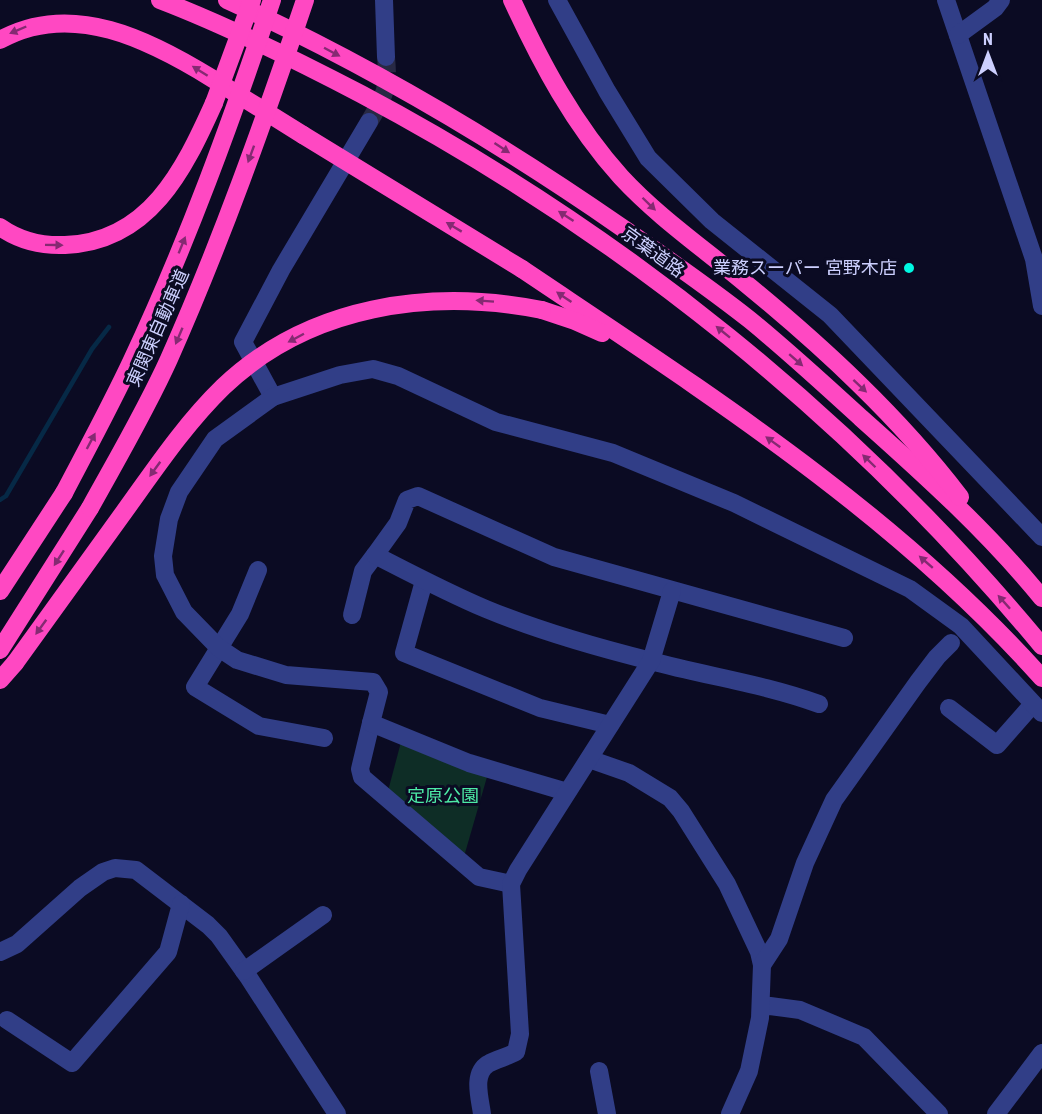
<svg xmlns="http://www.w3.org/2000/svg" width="1042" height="1114" font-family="'Roboto Condensed','Noto Sans JP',sans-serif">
<rect width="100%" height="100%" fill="#0b0b23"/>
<path fill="#0e2d26" d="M401 742 487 777 463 860 388 791Z"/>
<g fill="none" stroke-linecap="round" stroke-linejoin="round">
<path stroke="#062946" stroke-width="4.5" d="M0 500 6 496 92 349 109 327"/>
<path stroke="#282944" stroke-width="18" stroke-dasharray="18 9" stroke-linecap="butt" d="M369 122C385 95 389 89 386 57"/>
<g stroke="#313e87" stroke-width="18">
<path d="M384 0 386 57"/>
<path d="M557 0 607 91 648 158 712 221 830 315 1042 537"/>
<path d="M946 0 1034 259 1042 306"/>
<path d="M958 35 995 8 1001 0"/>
<path d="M273 397 243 342 281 270 369 122"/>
<path d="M258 570 240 614 195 687 259 726 324 738"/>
<path d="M424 581 404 653 540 708 610 725"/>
<path d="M352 615 363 571 375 555"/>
<path d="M819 704C764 684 706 676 651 661 595 647 539 631 486 609 448 593 412 574 375 555L398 523 407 500 418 496 554 557 844 638"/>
<path d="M949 708 997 745 1033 704"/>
<path d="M371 723 360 769 362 777 479 877 511 884"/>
<path d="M589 759 629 773 670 798 681 811 727 884 759 952 762 965"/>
<path d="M567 792 469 763 371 723 379 692 373 682 286 675 237 660 219 648 184 612 165 575 163 556 169 519 179 492 215 439 273 397 340 375 373 369 398 376 496 422 613 453 734 503 910 589 961 626 1042 713"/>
<path d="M0 952 17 944 80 888 103 872 115 868 136 870 208 925 219 936 249 978 337 1114"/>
<path d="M244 971 323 915"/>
<path d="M762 1007 770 1006 800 1010 864 1037 939 1114"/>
<path d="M7 1020 72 1063 168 952 181 904"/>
<path d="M599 1071 607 1114"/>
<path d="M482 1114C480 1098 472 1074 488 1064 497 1059 507 1057 516 1052L520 1034 511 884 518 870 651 661 672 591"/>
<path d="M730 1114 749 1071 760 1018 762 965 779 939 805 863 834 800 918 682 937 657 951 643"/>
<path d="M996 1114 1042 1053"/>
</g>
<g stroke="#ff48c2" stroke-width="18">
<path d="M160 0C228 26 296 60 361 94 621 232 854 419 1042 646"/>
<path d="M227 0C365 63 497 141 621 227 665 257 708 287 750 320 788 351 825 385 861 418 925 475 988 532 1042 598"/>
<path d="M512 0C541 63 574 125 621 177 658 217 703 248 745 283 823 347 899 417 960 497"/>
<path d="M0 40C72 0 150 40 213 79 243 98 273 116 303 135"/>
<path d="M0 227C20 241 41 246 65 245 149 242 184 170 214 103"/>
<path d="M522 269C705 392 894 512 1042 678"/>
<path d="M542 310 575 321 602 333"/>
<path d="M0 591 64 493"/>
<path d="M0 650 90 508"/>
<path d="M0 680 15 663"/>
</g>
<g stroke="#ff48c2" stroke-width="18">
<path d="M214 103 252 0"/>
<path d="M303 135 522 269"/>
<path d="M64 493C87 449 111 405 132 360 187 243 231 122 272 0"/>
<path d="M90 508C117 459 146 410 169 359 221 242 264 121 305 0"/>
<path d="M15 663C51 613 88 562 124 512 155 469 185 424 223 387 309 305 430 288 542 310"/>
</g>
</g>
<defs><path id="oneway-solid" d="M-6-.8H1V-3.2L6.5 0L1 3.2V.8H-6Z" transform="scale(1.5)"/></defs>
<g fill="#852a72">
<use href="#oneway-solid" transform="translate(18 30) rotate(157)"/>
<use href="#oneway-solid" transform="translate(332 52) rotate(28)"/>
<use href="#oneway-solid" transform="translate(200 71) rotate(-148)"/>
<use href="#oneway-solid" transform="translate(502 148) rotate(33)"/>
<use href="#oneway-solid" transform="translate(251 154) rotate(110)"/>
<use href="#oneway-solid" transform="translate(649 204) rotate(44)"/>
<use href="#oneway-solid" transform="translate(566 216) rotate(-147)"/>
<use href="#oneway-solid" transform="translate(454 227) rotate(-149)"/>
<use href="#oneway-solid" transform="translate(54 245) rotate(1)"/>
<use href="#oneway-solid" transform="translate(182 245) rotate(-68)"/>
<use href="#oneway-solid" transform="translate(564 297) rotate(-146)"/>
<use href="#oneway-solid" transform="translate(485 301) rotate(-176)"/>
<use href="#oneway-solid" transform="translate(723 332) rotate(-141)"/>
<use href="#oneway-solid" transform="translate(179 336) rotate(113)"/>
<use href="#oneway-solid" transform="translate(296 338) rotate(152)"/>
<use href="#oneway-solid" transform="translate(796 360) rotate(41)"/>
<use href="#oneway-solid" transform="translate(860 386) rotate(43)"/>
<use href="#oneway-solid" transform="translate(91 441) rotate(-62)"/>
<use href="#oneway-solid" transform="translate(773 442) rotate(-144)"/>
<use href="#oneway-solid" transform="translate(869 461) rotate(-136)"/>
<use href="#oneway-solid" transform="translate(155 469) rotate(126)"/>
<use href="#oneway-solid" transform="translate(59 558) rotate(123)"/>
<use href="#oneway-solid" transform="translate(926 562) rotate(-139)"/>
<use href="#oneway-solid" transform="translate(1004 602) rotate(-132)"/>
<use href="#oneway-solid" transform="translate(41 627) rotate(126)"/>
</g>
<circle fill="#00f8e2" stroke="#0b0b23" stroke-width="2" cx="909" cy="268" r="6"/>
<g text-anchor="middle" stroke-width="6" stroke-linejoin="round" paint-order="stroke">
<g font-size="18" fill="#cdd0ff" stroke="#0b0b23">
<text transform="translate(653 252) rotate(36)" y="6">京葉道路</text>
<text transform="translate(158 328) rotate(-66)" y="6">東関東自動車道</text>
</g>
<g font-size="18" fill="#cdd0ff" stroke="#0b0b23" text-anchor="end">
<text x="897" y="274">業務スーパー 宮野木店</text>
</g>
<g font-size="18" fill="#4deba6" stroke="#0b0b23">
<text x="443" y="802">定原公園</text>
</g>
</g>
<g transform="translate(988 54)" stroke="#0b0b23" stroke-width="4.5" paint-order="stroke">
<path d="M0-4.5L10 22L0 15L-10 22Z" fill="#cdd0ff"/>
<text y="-9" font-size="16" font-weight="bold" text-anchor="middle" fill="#cdd0ff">N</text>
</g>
</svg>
